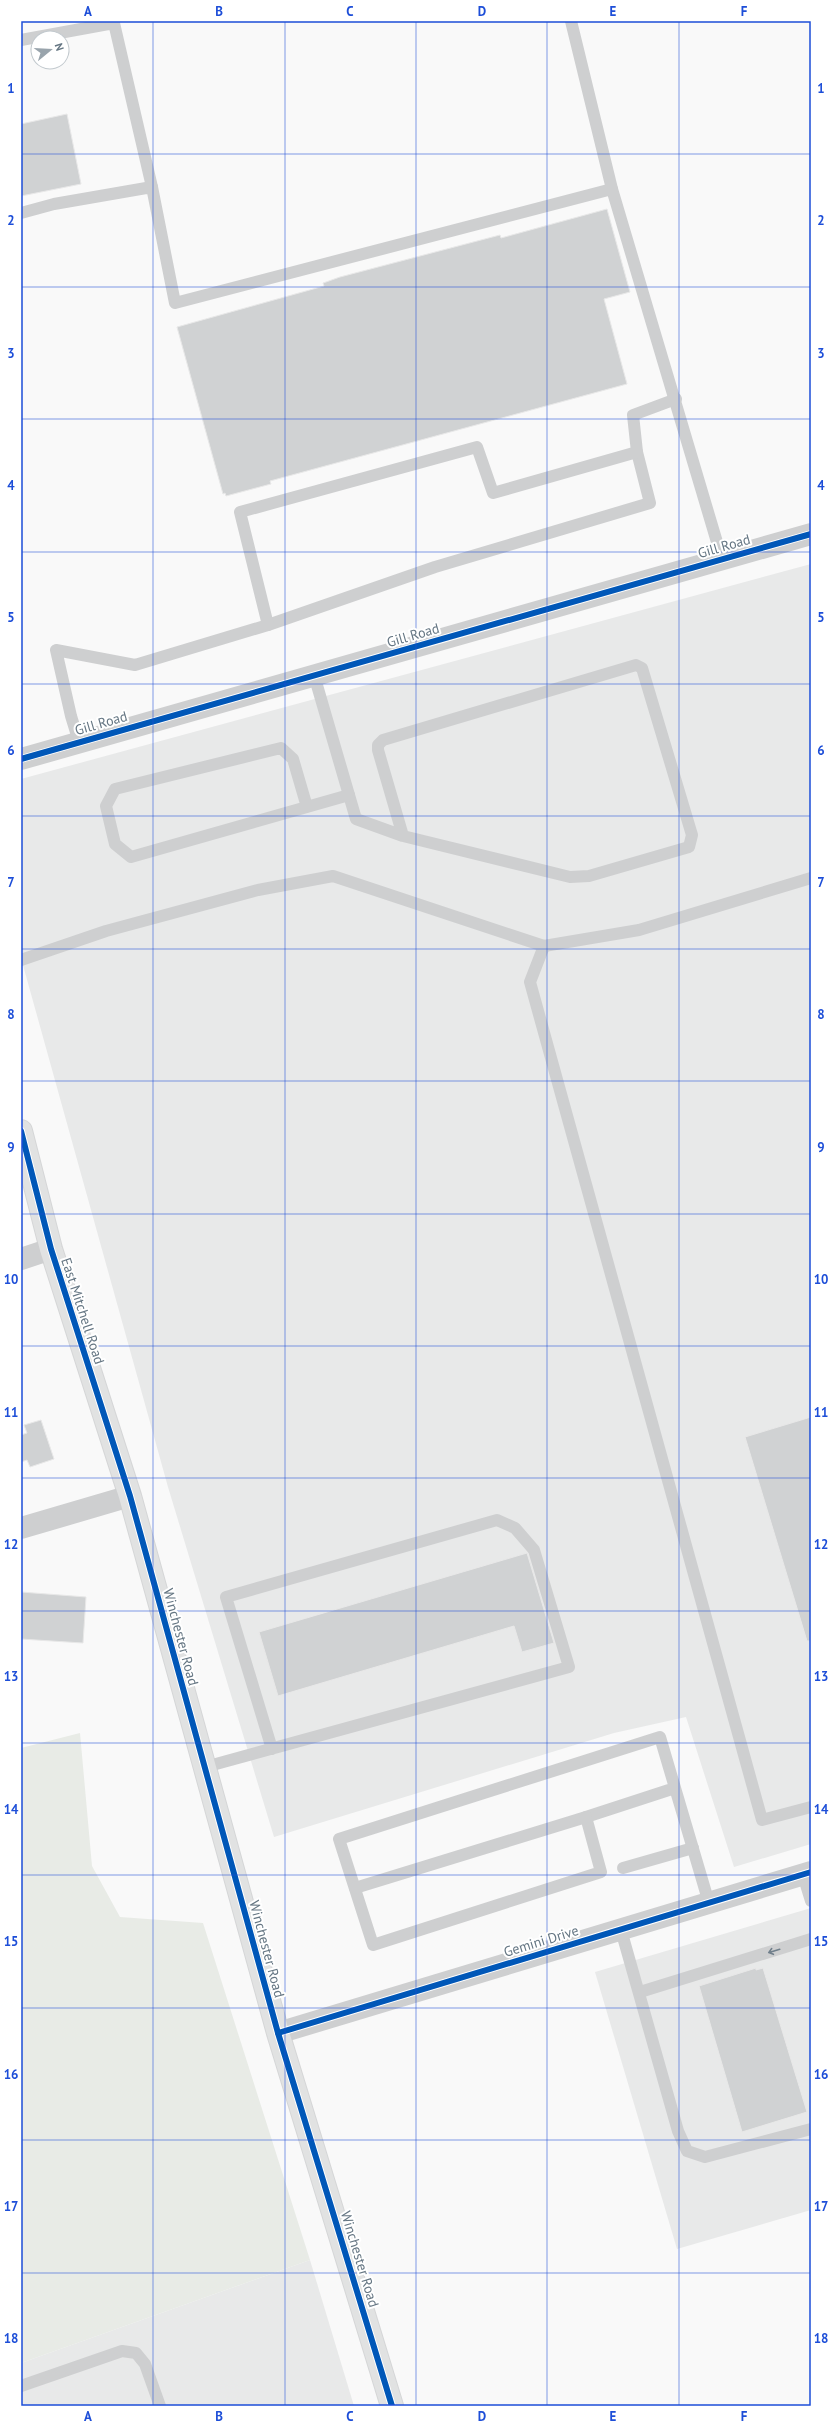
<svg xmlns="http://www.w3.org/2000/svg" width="832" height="2427" font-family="'PT Sans',sans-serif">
<rect width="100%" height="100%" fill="#f9f9f9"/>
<g fill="#e8e9e9">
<path d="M811 564V1844L734 1867 686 1717 614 1733 274 1837 168 1487 21 958V779Z"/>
<path d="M811 1908V2210L677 2249 595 1972Z"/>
<path d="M310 2260 354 2406H21V2363Z"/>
</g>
<path fill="#e8ebe6" d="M80 1733 92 1866 120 1917 203 1923 310 2260 21 2363V1748Z"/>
<g fill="#d0d2d3" stroke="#e8e8e8">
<path d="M67 114 81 184 21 196V124Z"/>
<path d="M607 209 630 292 604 299 627 384 270 481 271 484 226 496 225 493 223 494 177 327 324 286 323 283 326 282 340 277 500 235 501 238Z"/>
<path d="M811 1417V1641H807L745 1437Z"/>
<path d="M41 1420 54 1459 30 1467 27 1460 21 1462V1435L27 1433 24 1425Z"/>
<path d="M527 1553 554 1643 522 1652 514 1626 278 1696 259 1632Z"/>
<path d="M21 1592 86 1597 83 1643 21 1639Z"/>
<path d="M756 1968V1970L763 1968 807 2112 742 2132 699 1986Z"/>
</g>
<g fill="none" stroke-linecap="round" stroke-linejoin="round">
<g stroke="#d5d6d7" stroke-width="24">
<path id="primary" d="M21 1131 51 1249 130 1496 278 2033 392 2406"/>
</g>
<g stroke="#cecfd0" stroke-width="12">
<path d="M21 40 114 23 152 187"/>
<path d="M612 189 722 559"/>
<path d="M21 213 54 204 152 187 175 303 612 189 571 21"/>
<path d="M268 625 435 567 650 503 637 452"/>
<path d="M314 675 356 819 403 836 570 877 589 876 689 847 692 835 642 668 636 665 383 740 378 745V750L403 836"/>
<path d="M79 742 71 716 56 650 135 665 268 625 240 512 477 447 493 493 637 452 633 415 676 399"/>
<path d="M307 807 293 759 281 748 115 789 106 806 115 844 131 857 349 795"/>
<path d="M544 946 530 982 762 1820 811 1807"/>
<path d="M21 960 106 931 258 890 333 876 544 946 639 930 811 878"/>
<path d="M205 1767 569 1667 534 1550 515 1528 497 1520 226 1597 272 1749"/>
<path d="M675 1788 586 1817 601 1872 373 1945 339 1839 660 1737 709 1903"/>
<path d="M623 1868 693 1848"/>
<path d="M803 1875 811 1901"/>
<path d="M355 1888 586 1817"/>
<path d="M621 1930 678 2131 687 2151 705 2157 811 2129"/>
<path d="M640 1992 811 1939"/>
<path d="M21 2386 122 2351 136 2353 145 2364 160 2406"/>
</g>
<g stroke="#cecfd0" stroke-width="22">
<path d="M21 759 811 534"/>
<path d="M21 1259 51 1249"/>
<path d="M21 1528 130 1496"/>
<path d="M278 2033 811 1872"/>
</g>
<use href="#primary" stroke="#e1e2e2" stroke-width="22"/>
<g stroke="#fff" stroke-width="8">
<g id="cycleway">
<path d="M21 759 811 534"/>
<path d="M21 1131 51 1249 130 1496 278 2033 392 2406"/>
<path d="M278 2033 811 1872"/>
</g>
</g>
<use href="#cycleway" stroke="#0057b8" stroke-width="6"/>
</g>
<defs><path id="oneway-shaft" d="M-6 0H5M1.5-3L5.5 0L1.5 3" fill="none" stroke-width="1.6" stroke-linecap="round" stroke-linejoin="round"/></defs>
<use stroke="#707f8b" href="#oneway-shaft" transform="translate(774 1951) rotate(163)"/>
<path fill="none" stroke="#1d4ed8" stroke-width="1" stroke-opacity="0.55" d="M153 21V2406M285 21V2406M416 21V2406M547 21V2406M679 21V2406M21 154H811M21 287H811M21 419H811M21 552H811M21 684H811M21 816H811M21 949H811M21 1081H811M21 1214H811M21 1346H811M21 1478H811M21 1611H811M21 1743H811M21 1875H811M21 2008H811M21 2140H811M21 2273H811"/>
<g text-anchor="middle" stroke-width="4" stroke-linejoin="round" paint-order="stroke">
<g font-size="14" fill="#657683" stroke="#fff">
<text transform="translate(724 546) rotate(-16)" y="5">Gill Road</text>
<text transform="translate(413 635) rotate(-16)" y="5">Gill Road</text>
<text transform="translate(101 723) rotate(-16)" y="5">Gill Road</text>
<text transform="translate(83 1311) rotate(72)" y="5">East Mitchell Road</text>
<text transform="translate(181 1637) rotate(75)" y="5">Winchester Road</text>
<text transform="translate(541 1941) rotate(-17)" y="5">Gemini Drive</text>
<text transform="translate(267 1949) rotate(75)" y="5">Winchester Road</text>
<text transform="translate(360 2259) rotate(73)" y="5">Winchester Road</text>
</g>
</g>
<rect width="832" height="2427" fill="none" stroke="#ffffff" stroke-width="44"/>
<g transform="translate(50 50) rotate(72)"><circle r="19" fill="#ffffff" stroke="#c1c8cd"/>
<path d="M0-3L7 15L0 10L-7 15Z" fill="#99a4ac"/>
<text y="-6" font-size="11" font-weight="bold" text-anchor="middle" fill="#657683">N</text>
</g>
<rect x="22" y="22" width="788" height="2383" fill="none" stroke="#1d4ed8" stroke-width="1.5"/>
<g font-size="13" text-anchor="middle" font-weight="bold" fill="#1d4ed8">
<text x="88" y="16">A</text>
<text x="219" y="16">B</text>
<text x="350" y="16">C</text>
<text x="482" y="16">D</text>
<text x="613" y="16">E</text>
<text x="744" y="16">F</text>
<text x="11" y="93">1</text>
<text x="821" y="93">1</text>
<text x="11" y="225">2</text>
<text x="821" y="225">2</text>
<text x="11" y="358">3</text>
<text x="821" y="358">3</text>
<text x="11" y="490">4</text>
<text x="821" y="490">4</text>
<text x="11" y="622">5</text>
<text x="821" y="622">5</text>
<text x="11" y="755">6</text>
<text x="821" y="755">6</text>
<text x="11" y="887">7</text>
<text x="821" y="887">7</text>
<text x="11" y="1019">8</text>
<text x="821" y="1019">8</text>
<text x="11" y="1152">9</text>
<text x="821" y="1152">9</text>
<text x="11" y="1284">10</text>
<text x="821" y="1284">10</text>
<text x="11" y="1417">11</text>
<text x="821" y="1417">11</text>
<text x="11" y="1549">12</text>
<text x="821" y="1549">12</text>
<text x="11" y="1681">13</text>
<text x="821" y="1681">13</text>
<text x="11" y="1814">14</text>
<text x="821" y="1814">14</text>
<text x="11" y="1946">15</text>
<text x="821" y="1946">15</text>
<text x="11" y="2079">16</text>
<text x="821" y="2079">16</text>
<text x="11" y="2211">17</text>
<text x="821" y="2211">17</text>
<text x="11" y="2343">18</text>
<text x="821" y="2343">18</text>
<text x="88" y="2421">A</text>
<text x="219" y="2421">B</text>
<text x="350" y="2421">C</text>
<text x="482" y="2421">D</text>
<text x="613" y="2421">E</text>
<text x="744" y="2421">F</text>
</g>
</svg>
